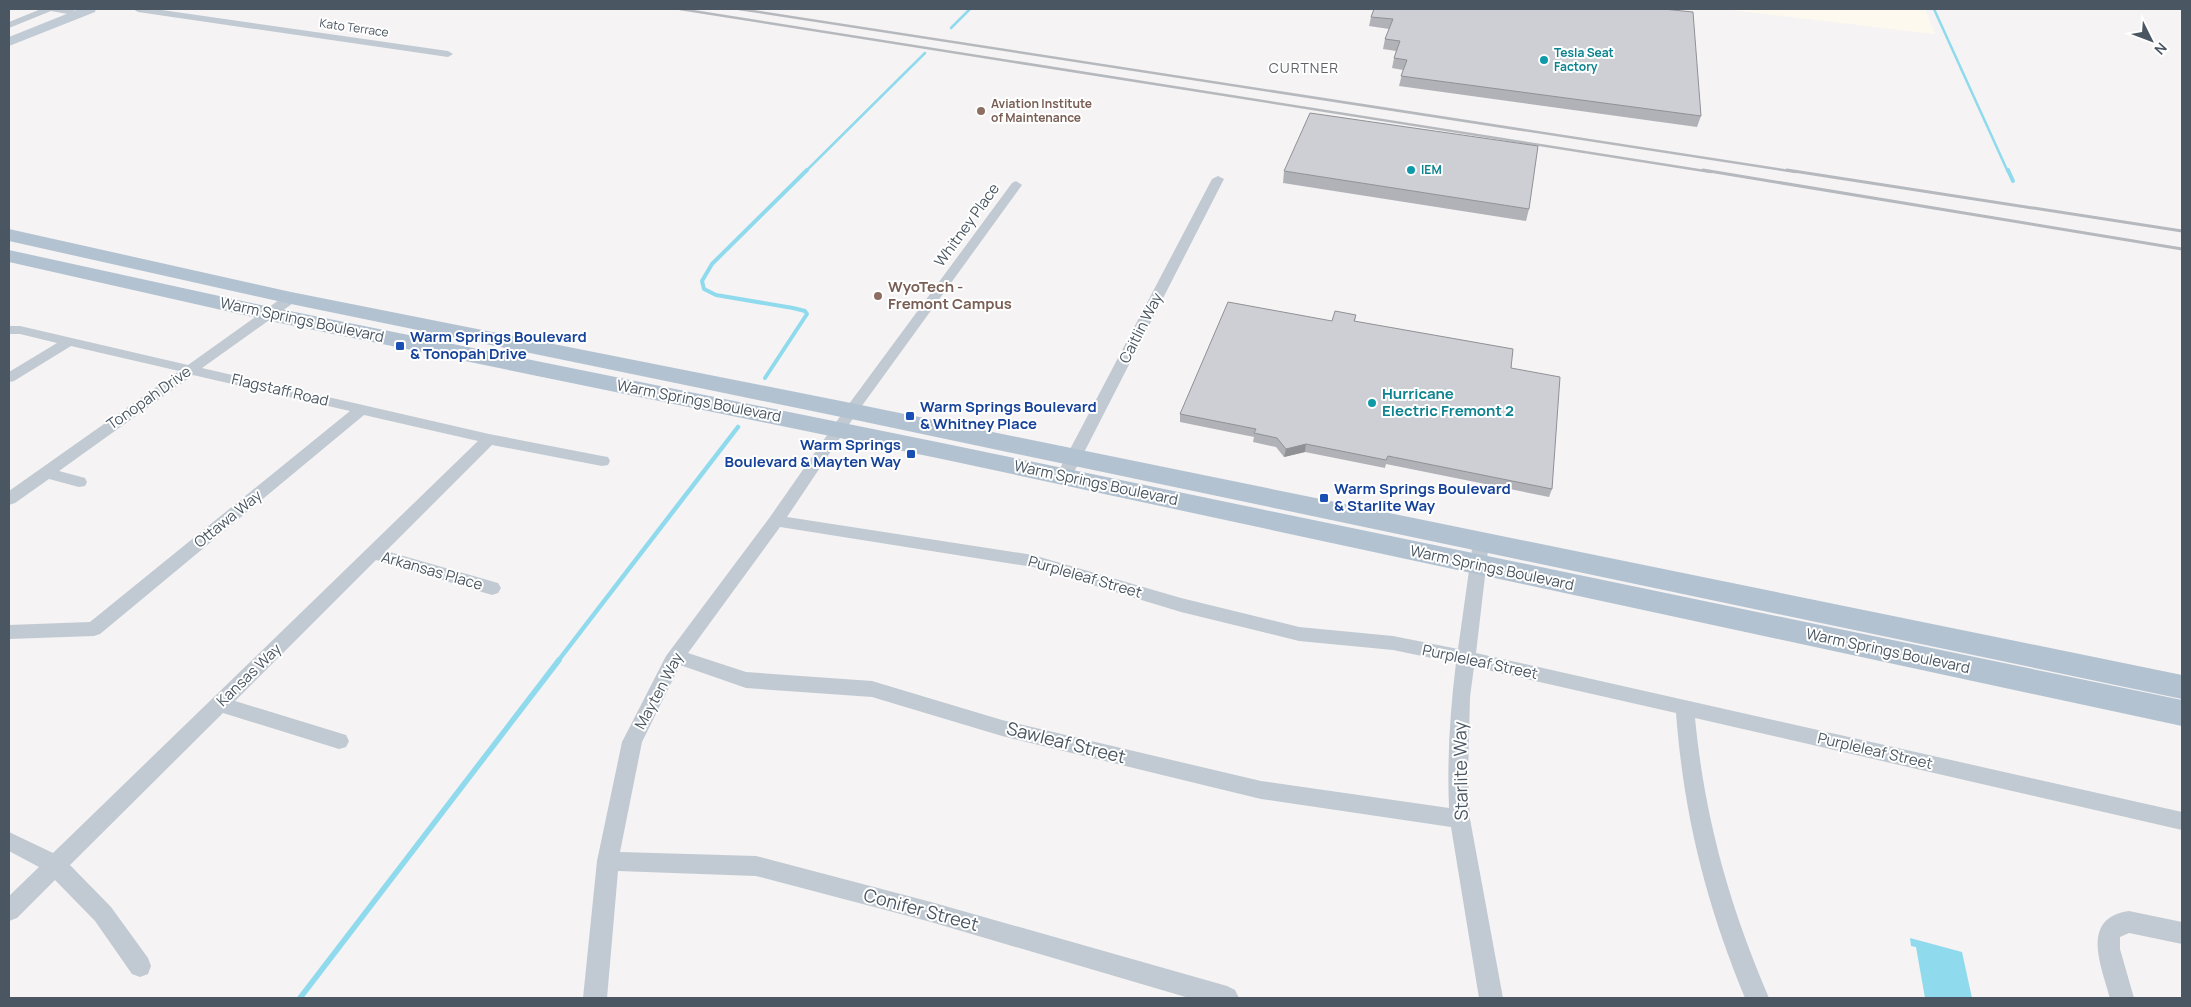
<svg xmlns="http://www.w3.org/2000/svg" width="2191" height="1007" font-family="Manrope,sans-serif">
<rect width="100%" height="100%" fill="#f5f3f3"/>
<path fill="#fdf9ef" d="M1722 9H1925L1935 34 1925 33Z"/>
<path fill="#90daee" d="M1910 938 1962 952 1972 998H1925L1916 947 1911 946Z"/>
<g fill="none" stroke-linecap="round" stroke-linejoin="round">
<g stroke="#90daee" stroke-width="2.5">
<path d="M1934 9 2008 172"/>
<path d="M951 28 970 9"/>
<path d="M805 172 925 53"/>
</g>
<g stroke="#90daee" stroke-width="4">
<path d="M2008 170 2013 181"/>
<path d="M765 378 807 314 805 311 793 308 716 295 704 289 702 281 712 264 807 170"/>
</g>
<path stroke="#90daee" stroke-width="4.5" d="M558 661 738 427"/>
<path stroke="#90daee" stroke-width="5.5" d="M300 998 559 660"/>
<g fill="#c1cad2" fill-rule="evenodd">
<path d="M41 9H69L84 13 79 16 51 11 9 28V22Z"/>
<path d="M133 9H155L448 51 453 54 448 57 138 12Z"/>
<path d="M1218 176 1224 179 1072 476 1070 480 1064 481 1058 480 1056 476 1212 179Z"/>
<path d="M1016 181 1022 185 856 414 787 517 1033 555 1181 598 1299 627 1393 636 1458 649 1473 542 1475 538 1481 536 1487 538 1489 542 1476 653 2182 812V830L1695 718C1705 820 1729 904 1769 998H1745C1706 903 1684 817 1676 713L1474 667 1470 697 1468 779 1470 819 1503 998H1479L1451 827 1261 799 1002 736 872 697 746 688 680 665 642 742 620 852 756 856 931 902 1227 986 1235 990 1239 998H1189L931 922 756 876 618 871 607 998H583L597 861 622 742 666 656 770 517 846 408 1012 183ZM780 527 1033 567 1181 612 1299 641 1393 650 1456 663C1450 711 1447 760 1449 808L1261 781 1002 720 872 681 746 672 688 653Z"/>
<path d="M291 294 296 295 298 298 296 301 202 368 489 434 602 456 608 457 610 461 608 465 602 466 492 445 386 551 498 583 501 588 498 593 492 595 376 560 235 701 346 735 349 741 346 747 339 749 223 713 70 865 111 907 148 958 151 966 148 974 140 977 132 974 95 921 55 880 17 918 9 921V896L39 867 9 851V832L53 853 478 441 364 415 100 634 94 636 9 639V625L90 622 350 411 193 375 59 471 85 478 87 482 85 486 79 487 49 479 15 503 9 505V491L179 371 71 346 14 381 9 382V372L57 343 20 334H9V326H20L188 365 286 295Z"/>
<path d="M2129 911 2182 922V944L2129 933 2120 937V949L2134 998H2110C2102 967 2079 918 2129 911Z"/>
</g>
<path fill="#c1cbd6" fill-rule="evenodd" d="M79 9H96L95 12 9 46V37Z"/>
<g fill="#b3c2d1" fill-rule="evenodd">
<path d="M9 229 291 292 851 403 2182 675V699L851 419 291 304 9 241Z"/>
<path d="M9 250 270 307 942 443 2182 700V726L942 459 270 321 9 262Z"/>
</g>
<g stroke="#b5b8bd" stroke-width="2.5">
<path d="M680 9 1711 172"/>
<path d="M739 9 1796 172"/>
</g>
<g stroke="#b5b8bd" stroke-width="3">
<path d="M1703 170 2182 249"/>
<path d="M1787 170 2182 231"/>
</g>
</g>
<g fill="#b0b2b7">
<path d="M1374 9 1701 116 1697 127 1399 86 1403 70 1392 68 1394 58 1396 51 1383 49 1385 39 1389 29 1369 26 1371 17Z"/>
<path d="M1284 171 1529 209 1526 221 1283 183Z"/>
<path d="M1356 315 1355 321 1511 368 1552 489 1549 497 1386 464 1385 468 1305 452 1284 457 1276 447 1253 442 1254 437 1180 422V414L1332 321Z"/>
</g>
<path fill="#909195" d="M1306 444 1305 452 1284 457 1286 449Z"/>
<g fill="#cdcfd5" stroke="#909195">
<path d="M1374 9H1663L1693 12 1701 116 1401 76 1407 60 1394 58 1400 41 1385 39 1393 19 1371 17Z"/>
<path d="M1310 113 1538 146 1529 209 1284 171Z"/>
<path d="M1228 302 1332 321 1335 311 1356 315 1354 321 1513 349 1511 368 1560 377 1552 489 1388 456 1386 460 1306 444 1286 449 1277 438 1254 433 1256 429 1180 414Z"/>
</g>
<g fill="#0f9aa8" stroke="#fff" stroke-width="2">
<circle cx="1544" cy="60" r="5"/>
<circle cx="1411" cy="170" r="5"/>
<circle cx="1372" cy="403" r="5"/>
</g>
<g fill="#8d6e63" stroke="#fff" stroke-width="2">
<circle cx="981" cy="111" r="5"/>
<circle cx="878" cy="296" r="5"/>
</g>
<g fill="#1a4fb4" stroke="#fff" stroke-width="2">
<rect x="395" y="341" width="10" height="10" rx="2.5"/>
<rect x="905" y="411" width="10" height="10" rx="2.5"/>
<rect x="906" y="449" width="10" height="10" rx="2.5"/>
<rect x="1319" y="493" width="10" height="10" rx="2.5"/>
</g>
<g text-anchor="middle" stroke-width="4" stroke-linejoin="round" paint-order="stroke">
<g font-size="12" fill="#4a5661" stroke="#fff">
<text transform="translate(354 28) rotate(8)" y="4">Kato Terrace</text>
</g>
<g font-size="12" font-weight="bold" fill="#0d838f" stroke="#fff" text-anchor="start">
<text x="1554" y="57">Tesla Seat<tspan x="1554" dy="14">Factory</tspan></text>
<text x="1421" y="174">IEM</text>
</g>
<g font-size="12" font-weight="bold" fill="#785e54" stroke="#fff" text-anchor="start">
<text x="991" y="108">Aviation Institute<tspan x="991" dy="14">of Maintenance</tspan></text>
</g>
<g font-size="14" letter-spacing="1" fill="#5f6368" stroke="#fff">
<text x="1304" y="73">CURTNER</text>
</g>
<g font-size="15" fill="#4a5661" stroke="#fff">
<text transform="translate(967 225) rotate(-54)" y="5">Whitney Place</text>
<text transform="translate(302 320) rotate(12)" y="5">Warm Springs Boulevard</text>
<text transform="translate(1141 328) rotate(-63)" y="5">Caitlin Way</text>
<text transform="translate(280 390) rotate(13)" y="5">Flagstaff Road</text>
<text transform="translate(149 398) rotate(-35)" y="5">Tonopah Drive</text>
<text transform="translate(699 401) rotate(11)" y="5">Warm Springs Boulevard</text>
<text transform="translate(1096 483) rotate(12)" y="5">Warm Springs Boulevard</text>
<text transform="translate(228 519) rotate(-39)" y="5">Ottawa Way</text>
<text transform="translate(1492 568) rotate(12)" y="5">Warm Springs Boulevard</text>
<text transform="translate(432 571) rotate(16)" y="5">Arkansas Place</text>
<text transform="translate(1085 577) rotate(16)" y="5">Purpleleaf Street</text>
<text transform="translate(1888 651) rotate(12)" y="5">Warm Springs Boulevard</text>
<text transform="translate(1480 662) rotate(12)" y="5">Purpleleaf Street</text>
<text transform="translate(249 675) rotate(-44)" y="5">Kansas Way</text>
<text transform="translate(659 691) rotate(-62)" y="5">Mayten Way</text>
<text transform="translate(1875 751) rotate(13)" y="5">Purpleleaf Street</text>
</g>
<g font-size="15" font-weight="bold" fill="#785e54" stroke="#fff" text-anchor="start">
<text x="888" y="292">WyoTech -<tspan x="888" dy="17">Fremont Campus</tspan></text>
</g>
<g font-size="15" font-weight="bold" fill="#164399" stroke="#fff" text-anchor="start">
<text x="410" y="342">Warm Springs Boulevard<tspan x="410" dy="17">&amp; Tonopah Drive</tspan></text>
<text x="920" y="412">Warm Springs Boulevard<tspan x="920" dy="17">&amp; Whitney Place</tspan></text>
<text x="901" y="450" text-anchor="end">Warm Springs<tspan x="901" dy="17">Boulevard &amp; Mayten Way</tspan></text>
<text x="1334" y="494">Warm Springs Boulevard<tspan x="1334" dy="17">&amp; Starlite Way</tspan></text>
</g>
<g font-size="15" font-weight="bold" fill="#0d838f" stroke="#fff" text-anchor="start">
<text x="1382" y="399">Hurricane<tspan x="1382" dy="17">Electric Fremont 2</tspan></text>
</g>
<g font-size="18" fill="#4a5661" stroke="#fff">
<text transform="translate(1066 743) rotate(14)" y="6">Sawleaf Street</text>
<text transform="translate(1461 771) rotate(-91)" y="6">Starlite Way</text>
<text transform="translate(921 910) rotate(15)" y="6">Conifer Street</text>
</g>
</g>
<rect width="2191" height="1007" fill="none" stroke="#4a5661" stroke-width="20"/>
<g transform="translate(2151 40) rotate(132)" stroke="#ffffff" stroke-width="4" paint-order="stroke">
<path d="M0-4L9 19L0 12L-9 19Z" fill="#4a5661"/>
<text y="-8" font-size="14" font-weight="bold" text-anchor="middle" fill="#4a5661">N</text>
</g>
</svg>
